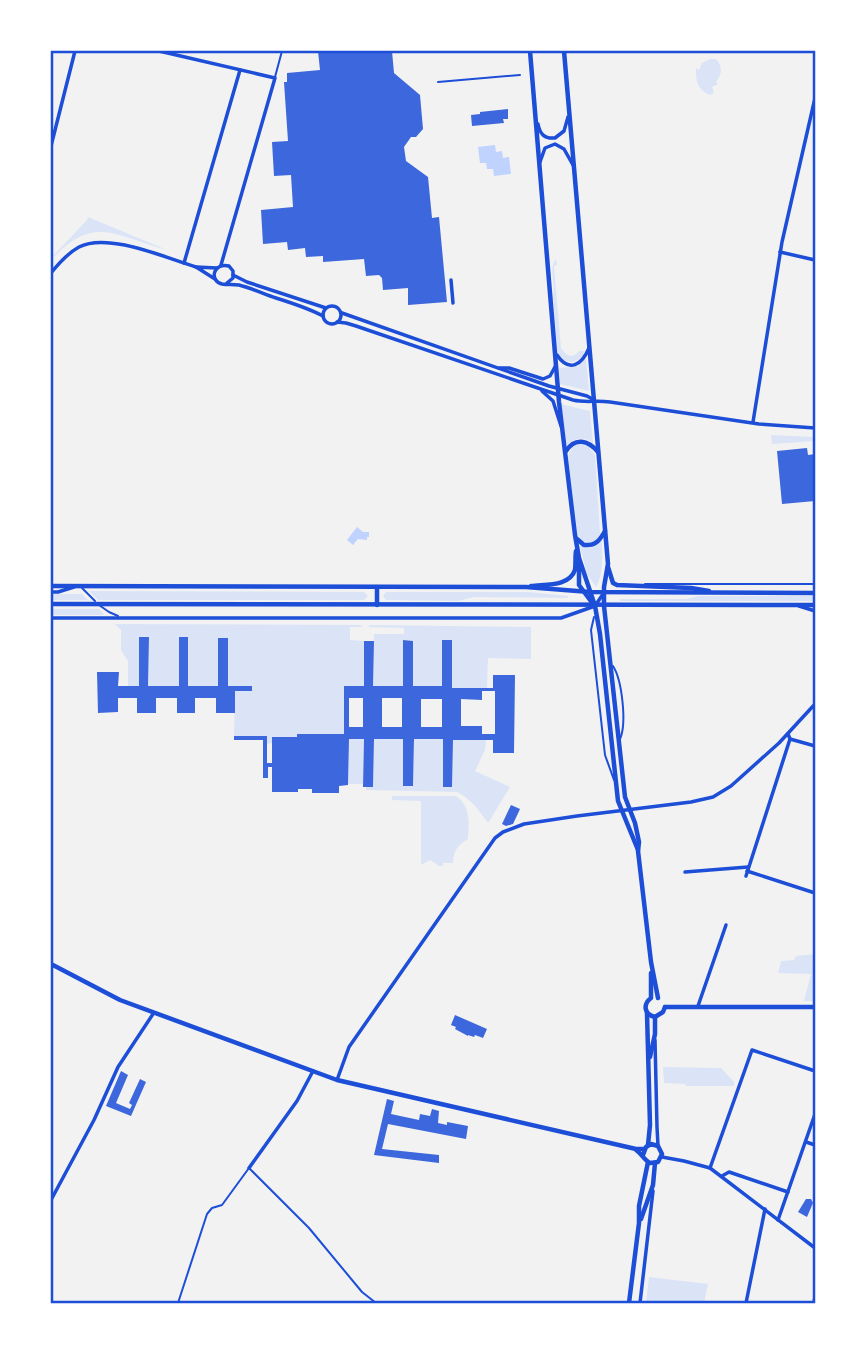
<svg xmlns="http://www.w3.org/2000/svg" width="866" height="1354" font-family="Jost,sans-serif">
<rect width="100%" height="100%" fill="#f2f2f2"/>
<g fill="#dbe4f7">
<path d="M710 59H716C723 66 722 75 716 82L718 84 712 87 714 93 710 95C698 91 695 80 696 68L699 70 702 63Z"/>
<path d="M88 217 167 250C117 237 95 214 54 257L53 256 87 220Z"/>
<path d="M556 259 557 265 554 266 561 348C566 356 573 359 579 351H585L581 358 573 362 565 361 557 353 553 294C556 283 548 269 556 259Z"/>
<path d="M586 359 589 391 560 384 559 368 578 366Z"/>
<path d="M561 404 590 411 593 443C584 437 574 437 567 445Z"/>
<path d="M771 435 815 437V441L772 444Z"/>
<path d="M581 444 589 447 595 455 600 533 597 540 590 543 582 541 577 534 568 456 573 446Z"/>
<path d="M602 540C602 557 604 573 596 587L587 574 579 543C589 547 593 548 602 540Z"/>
<path d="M89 591 364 592 368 596 364 600H98Z"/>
<path d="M386 592H528L568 596V598L474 597 458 601 386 600 383 596Z"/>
<path d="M51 594H82L88 600H51Z"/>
<path d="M699 596H815V601H620V599H687Z"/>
<path d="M51 609H99L104 615H51Z"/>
<path d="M115 624 360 625 363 627H350V640L364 641V686H345L344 734H297V737H272V743L267 744V736H234L235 691H252V686H228V638H218V686H188V638L179 637V686H148L149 638 139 637V686H128V661L121 650V630Z"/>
<path d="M370 625 531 627V659L488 658 487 688H452V640L442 686H413V641L404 640 403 686H373L374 634H404V628L368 627Z"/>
<path d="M349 739H364L363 784H348Z"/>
<path d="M374 739H403V786H413L414 739H443V787H452L453 740H486L485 750 475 771 510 787 488 823C479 810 471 799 457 792L366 790V787L373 786Z"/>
<path d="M392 796H456C471 806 469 824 468 839 458 845 453 851 453 863H443V866H438L437 864 430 860 421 865V801L392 800Z"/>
<path d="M815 954V1001H804L811 974 778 973 781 961 794 960 796 956Z"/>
<path d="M663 1067 721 1068 734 1082V1086H686L685 1084 664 1083Z"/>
<path d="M649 1277 708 1284 704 1303H646Z"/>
</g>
<g fill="#bfd3fe">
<path d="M495 145 496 152 502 151 503 158 509 157 511 174 494 176 493 169H487L486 163H480L478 147Z"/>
<path d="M357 527 363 532H369V537H367V540L358 539 353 545 347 540Z"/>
</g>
<g fill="#3d67dc" fill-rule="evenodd">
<path d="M318 51H392L394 73 420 95 423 129 416 137H411L404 147 406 161 428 177 432 218 439 217 447 302 408 305V288L383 290 382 278 379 275 366 276 364 259 323 262V256L306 257 305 248 288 250 287 242 263 244 261 210 293 207 291 175 274 176 272 142 288 141 284 82H287V73L320 70Z"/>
<path d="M508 109V119H503L504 123 472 126 471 115 480 114V112Z"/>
<path d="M807 448 808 455 815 454V501L782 504 777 451Z"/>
<path d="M139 637H149L148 686H179V637H188V686H218V638H228V686H252V691H235V713H216V698H195V713H177V698H156V713H137V698H118V712L98 713 97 672H119L118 686H139Z"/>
<path d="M403 640 413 641V686H442V640H452V688H493V675H515L514 753H493V740H453L452 787H443V739H414L413 786H403V739H374L373 787H363L364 739H349L348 785 339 786V793H312V789H298V792H272V767H268V778H263V740H234V736H267V763H272V737H297V734H344V686H364V641H374L373 686H403ZM482 691H495V734H482V726H461V699L482 700ZM349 698H363V727H349ZM382 698H402V727H382ZM421 699H442V727H421Z"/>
<path d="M511 805 520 809 513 824 506 826 502 824Z"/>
<path d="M455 1015 487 1029 483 1038 475 1035 474 1037 468 1035V1036L455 1029 456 1027 451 1025Z"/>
<path d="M121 1071 128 1075 116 1103 130 1109 132 1105 129 1103 140 1079 146 1082 131 1116 106 1106Z"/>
<path d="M387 1099 394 1101 391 1114 419 1120 420 1114 430 1116 432 1109 439 1111 438 1123 447 1125V1122L468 1126 466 1139 388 1124 382 1149 439 1155V1163L374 1155Z"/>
<path d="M806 1199H811L813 1203 807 1217 798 1212Z"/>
</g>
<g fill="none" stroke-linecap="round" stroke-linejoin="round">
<g stroke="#1d4ed8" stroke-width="2">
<path d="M275 77 282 51"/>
<path d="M438 82 520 75"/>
<path d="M645 584H815"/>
<path d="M82 588 95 601"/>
<path d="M99 605 109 612 118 616"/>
<path d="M594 617 591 630 605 755 614 780"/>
<path d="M613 666C622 680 627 723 620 739"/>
<path d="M178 1303 207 1214 212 1208 222 1205 249 1168 309 1228 362 1292 376 1303"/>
</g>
<g stroke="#1d4ed8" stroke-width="3.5">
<path d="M159 51 275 78 221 265"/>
<path d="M538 124C540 134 544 139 555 138L564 131 568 117"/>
<path d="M51 146 75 51"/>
<path d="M540 162 545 148 555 144 564 149 573 165"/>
<path d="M780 252 815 260"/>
<path d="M184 263 240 70"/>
<path d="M51 273C59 263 68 253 79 247 108 232 166 258 196 267"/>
<path d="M233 275 247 282 326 308"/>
<path d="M215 279 196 267 217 268"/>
<path d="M451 280 453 303"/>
<path d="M227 283 233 278V271L229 266C213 262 209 281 222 284 227 285 233 284 239 285 251 288 264 294 276 298 292 303 308 308 323 316"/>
<circle cx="332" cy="315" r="9"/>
<path d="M342 313 549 386 587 396 594 400"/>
<path d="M337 322 346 323 356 326 573 400C586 403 596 400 610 402L759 424 815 428"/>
<path d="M557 355C569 373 582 365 589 348"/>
<path d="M499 368H509L543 379 550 376 556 365"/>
<path d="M542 391 553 401 561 426"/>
<path d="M753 422 782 242 815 98"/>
<path d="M51 592H58L74 587"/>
<path d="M799 606 815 611"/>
<path d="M51 618H561L595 606 603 594"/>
<path d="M790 739 815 746"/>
<path d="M747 871 815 893"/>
<path d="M685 872 748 867"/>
<path d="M746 876 790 739 788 734"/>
<path d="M698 1006 726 925"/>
<path d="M655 1040 657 1127 658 1146"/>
<path d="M337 1080 349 1047 495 838 503 832 524 824 577 816 691 802 713 797 731 786 779 743 815 704"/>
<path d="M806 1142 815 1145"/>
<path d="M662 1157 684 1161 710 1168 815 1248"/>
<path d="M249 1168 297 1101 313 1071"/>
<path d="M710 1168 752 1050 815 1071"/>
<path d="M722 1176 729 1172 732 1173 788 1192"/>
<path d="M51 1200 94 1120 118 1067 153 1014"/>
<path d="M778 1220 815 1114"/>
<path d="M640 1303 653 1191"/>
<path d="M746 1303 765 1209"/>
<path d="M814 1303 815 1296"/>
</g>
<g stroke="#1d4ed8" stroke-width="4.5">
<path d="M530 51 559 402 575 535 579 558 595 606 600 634 618 801 638 850"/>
<path d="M564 51 608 564 604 587V606L625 797 635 823 639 842 638 851 651 962 658 998"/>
<path d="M566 451C575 437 588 440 598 452"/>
<path d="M577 539 584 545C596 546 600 540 605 531"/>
<path d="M579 562V585L593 604"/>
<path d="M608 567 613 583 617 585 691 588 709 591"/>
<path d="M531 586C545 584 569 587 575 570 576 564 575 557 576 551"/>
<path d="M51 964 120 1000 337 1080 636 1149H644"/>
<path d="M651 973V998C642 1005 645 1015 655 1017"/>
<path d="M665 1007H815"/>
<path d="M647 1013 650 1125 648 1145"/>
<path d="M655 1017 663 1012 665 1007"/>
<path d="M650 1057 655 1034V1017"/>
<path d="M636 1150C642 1154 644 1160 650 1163L658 1162 662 1154 658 1146 651 1144 646 1147 643 1155"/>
<path d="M641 1219 653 1185 655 1163"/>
<path d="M629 1303 639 1223V1206L648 1162"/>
</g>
<g stroke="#1d4ed8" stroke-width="4.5">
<path d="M51 586 526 587 590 592 815 593"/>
<path d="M377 587V605"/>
<path d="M51 604 815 605"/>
</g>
</g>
<rect width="866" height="1354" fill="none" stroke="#ffffff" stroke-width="105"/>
<rect x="52" y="52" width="762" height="1250" fill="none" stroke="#1d4ed8" stroke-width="2.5"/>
</svg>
